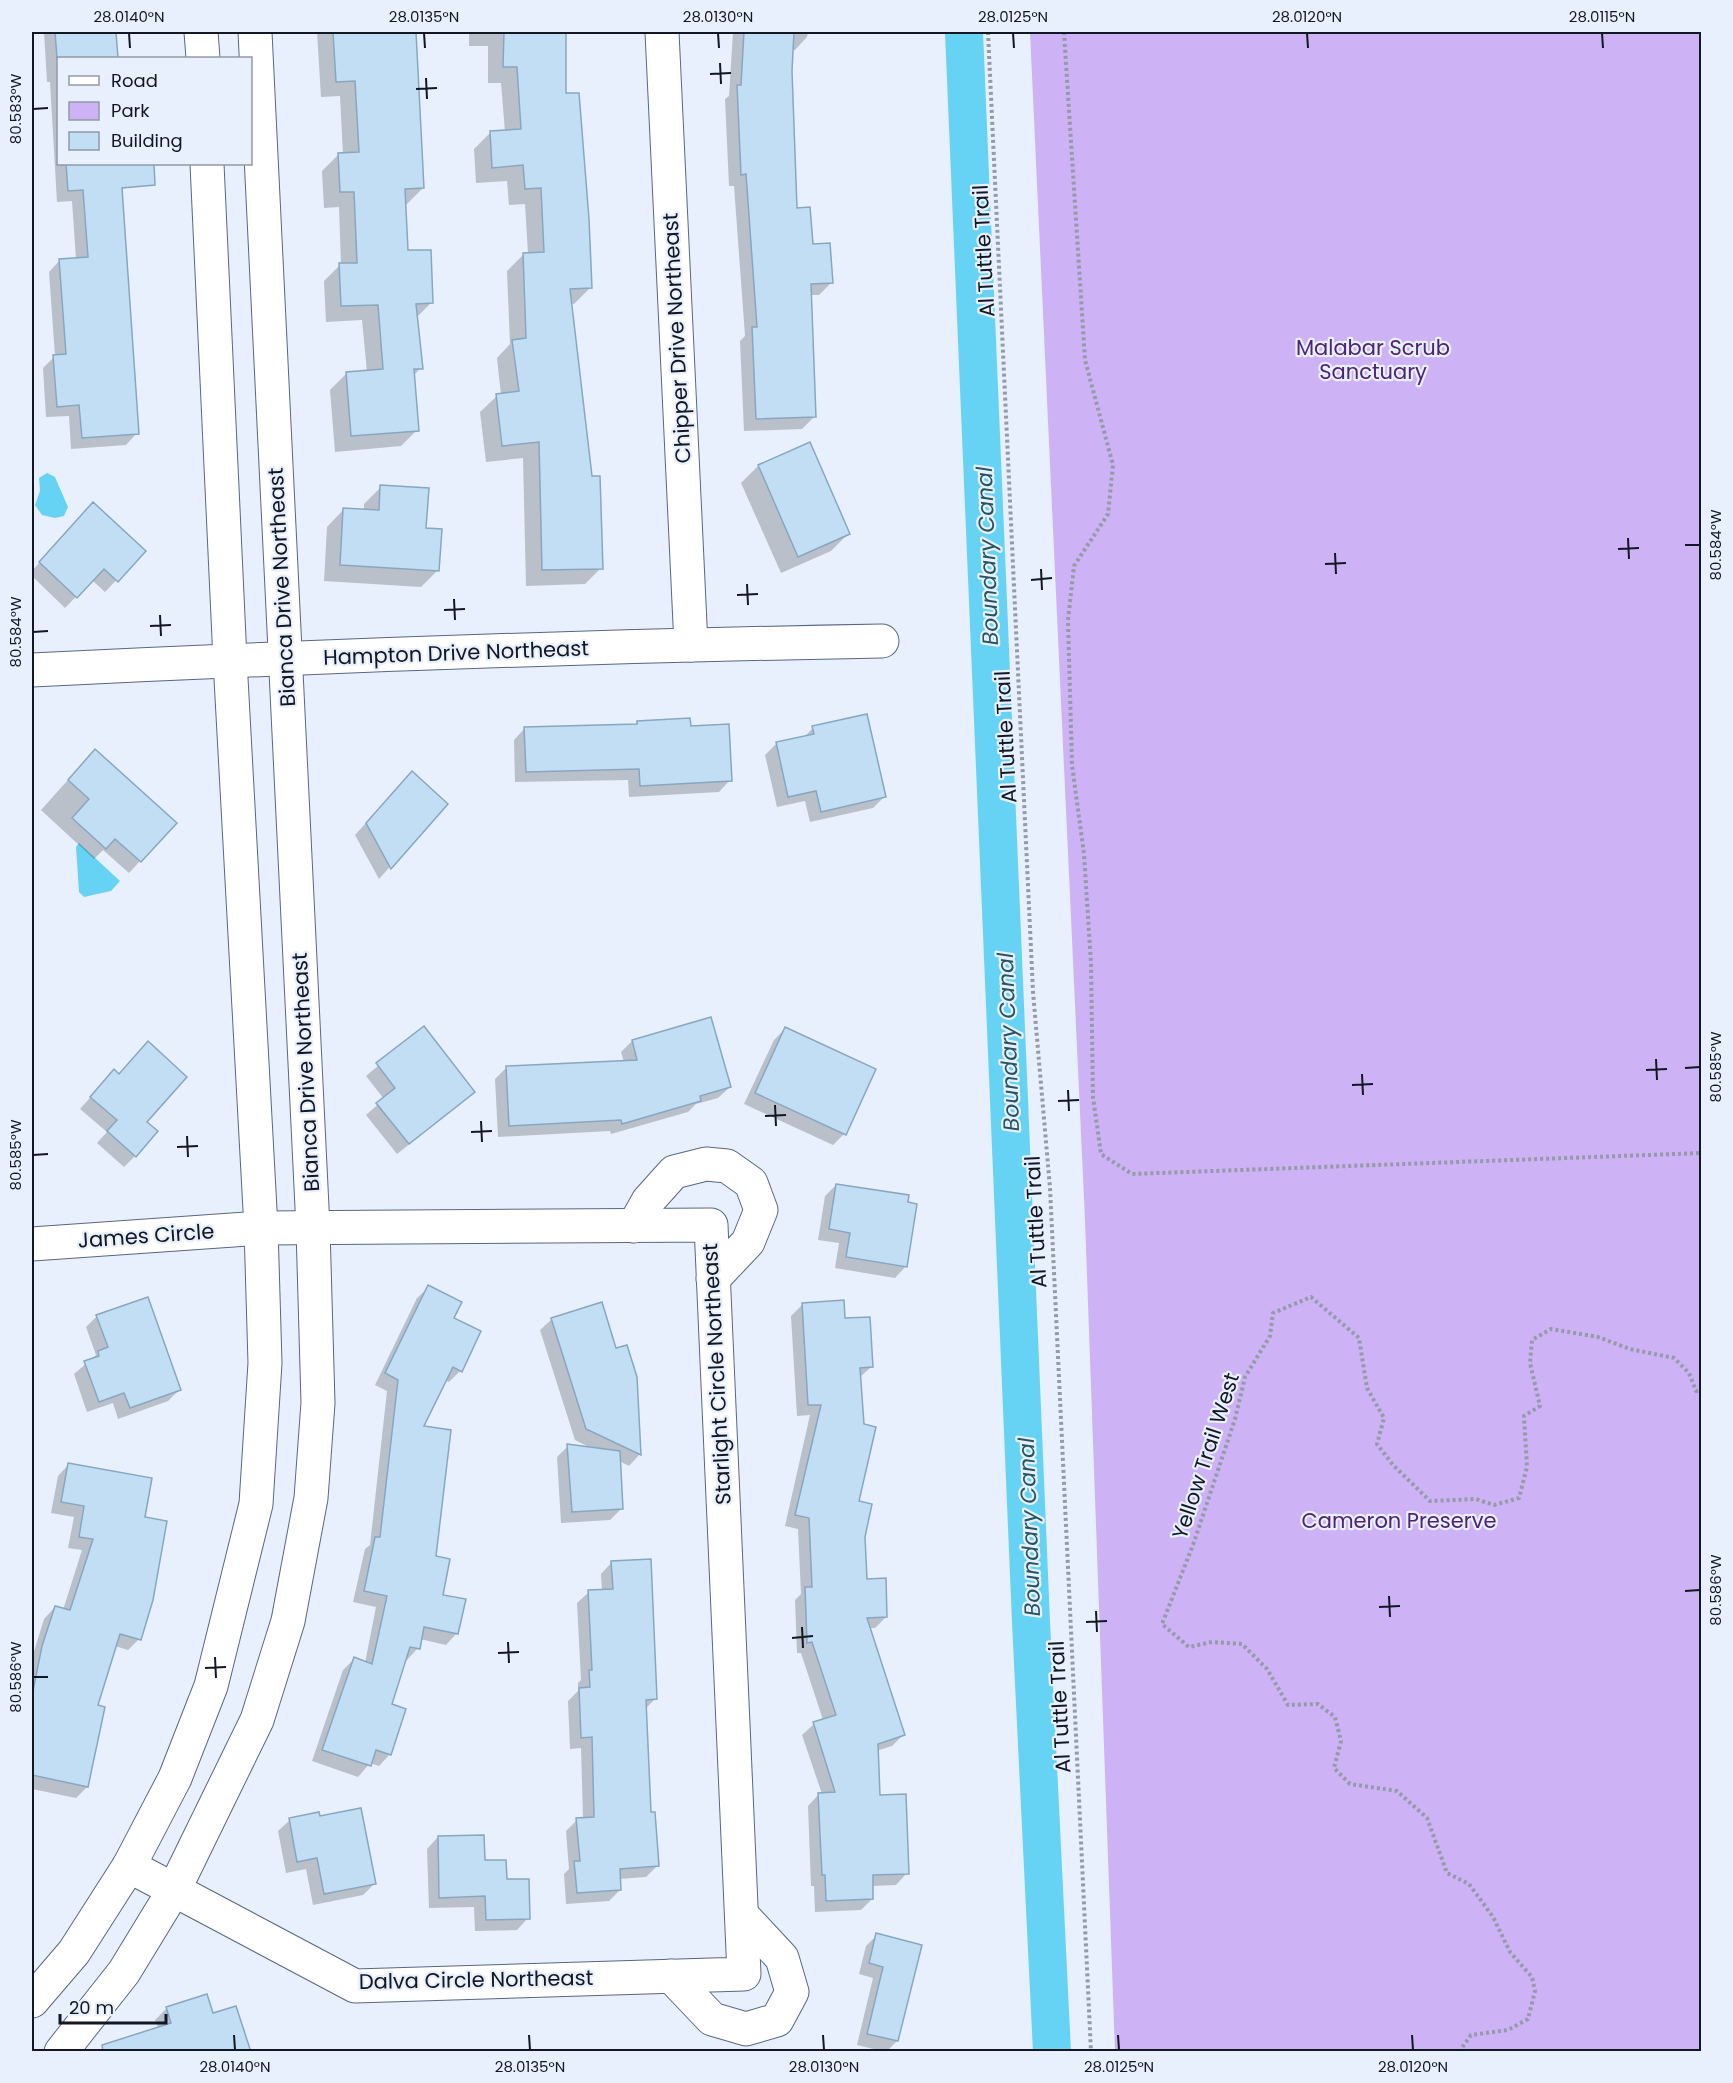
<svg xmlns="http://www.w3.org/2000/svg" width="1733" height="2083" font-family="Poppins,sans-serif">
<rect width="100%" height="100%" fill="#e8f0fd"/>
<path fill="#cdb2f5" d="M1030 32H1701V2051H1115L1085 1220Z"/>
<g fill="#67d3f4">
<path d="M47 473 55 477 68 507 64 516 55 518 42 515 35 505 40 491 39 478Z"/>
<path d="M79 843 120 881 111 891 84 897 79 892 76 847Z"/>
</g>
<g fill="#0003">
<path d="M44 32H114L116 58H58V164H124L125 187 120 192 137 433 126 445 71 449 69 416 46 417 43 368 55 356 49 272 60 260 76 259 72 201 57 202 50 82H47Z"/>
<path d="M317 32H414L423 188 407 204H404L407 252 432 302 416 318 421 368 413 376 417 430 401 446 335 452 330 390 346 374 367 372 362 320 326 322 324 281 341 264 339 207 324 208 322 171 338 155H343L340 96 321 97Z"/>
<path d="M469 32H564V95L591 287 574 304H570L601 568 585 584 526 586 523 458 486 462 480 412 497 396 501 395 497 358 510 344 507 271 524 254H528L525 204 509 205 507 181 476 183 474 149 490 133 505 132 501 83H488V46H469Z"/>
<path d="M733 32H808L807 37 795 50 792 49 790 71 796 210 812 245 832 282 819 295H810L814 417 802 429 744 431 740 341 745 336 734 186H729L725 99 729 96Z"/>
<path d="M809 444 848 534 831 551 781 573 741 483 758 466Z"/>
<path d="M381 487 425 530 438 570 421 587 324 581 327 527 344 509 364 510V504Z"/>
<path d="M82 515 144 551 105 592 92 580 65 608 32 576V571Z"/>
<path d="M637 722 689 728 730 780 719 792 629 797 628 780 515 782 514 740 525 728 634 726Z"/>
<path d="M813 728 884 797 873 808 810 822 805 801 777 807 765 755 776 744 803 738Z"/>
<path d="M84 762 175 823 129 873 103 850 94 859 41 810Z"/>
<path d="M401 784 446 804 379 879 355 835Z"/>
<path d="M423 1028 473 1092 461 1103 397 1154 366 1115 384 1099 366 1076Z"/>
<path d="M785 1029 844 1134 833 1145 744 1104 774 1040Z"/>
<path d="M632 1041 730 1087 718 1098 696 1104 688 1112 611 1134 610 1131 498 1137 495 1079 506 1068 624 1062 621 1052Z"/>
<path d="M103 1083 145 1122 135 1156 124 1167 97 1143 107 1132 80 1109Z"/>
<path d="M836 1185 906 1266 895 1278 835 1268 839 1243 818 1240 825 1196Z"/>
<path d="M429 1287 452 1318 460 1371 449 1382 445 1380 422 1427 435 1557 441 1596 457 1633 446 1645 420 1639 418 1648 407 1660 405 1659 390 1705V1754L379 1766 370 1763 358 1777 312 1761 343 1670 354 1659 365 1663 376 1607 353 1602 365 1549 370 1545 387 1391 375 1385 417 1298Z"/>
<path d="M803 1304 844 1320 871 1367 859 1378 858 1502 864 1537 865 1580 886 1617 875 1628H868L903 1735 892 1746 876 1751 879 1797 907 1873 896 1885 871 1886 872 1899 861 1910 815 1912 814 1886H811L808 1806 819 1794H822L802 1735 814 1724 823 1720 801 1653H797L795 1600 801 1594 798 1529 785 1526 810 1415 797 1416 791 1316Z"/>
<path d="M97 1316 179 1390 168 1401 118 1419 113 1403 87 1412 74 1374 96 1355 86 1327Z"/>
<path d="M552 1319 615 1350 635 1378 639 1455 629 1466 619 1461 621 1509 610 1520 561 1523 557 1457 568 1446 591 1448 575 1440 540 1330Z"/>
<path d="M69 1464 143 1518 139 1639 128 1650 115 1646 96 1706 87 1787 76 1798 32 1789V1658L44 1619 55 1607 63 1610 82 1550 68 1548 74 1517 51 1513 58 1476Z"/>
<path d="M612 1562 656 1698 644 1710 649 1814 657 1866 646 1877 619 1879 620 1890 609 1901 566 1904 564 1874 569 1869 566 1831 577 1820 583 1819 581 1748 570 1749 568 1701 578 1691V1683L581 1680 577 1603 589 1592 602 1591 601 1574Z"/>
<path d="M290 1820 374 1884 363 1895 313 1905 306 1869 286 1873 278 1831Z"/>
<path d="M438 1837 483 1861 505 1881 528 1918 517 1930 475 1931 474 1907 429 1908 427 1849Z"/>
<path d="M877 1935 920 1946 897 2041 886 2052 857 2045 873 1978 859 1974 866 1946Z"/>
<path d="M167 2008 212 2015 159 2029 155 2020Z"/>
</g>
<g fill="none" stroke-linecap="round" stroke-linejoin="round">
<path stroke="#67d3f4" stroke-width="38" d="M964 32 1031 1622 1052 2052"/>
</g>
<g fill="#c1def5" stroke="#88a7bf" stroke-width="1.5">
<path d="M55 32H116L118 58H57Z"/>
<path d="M333 32H416L424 188 405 189 408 250H431L433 303 416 304 423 369H414L419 431 351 436 346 372 383 369 378 305 341 306 339 263H357L354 192H340L338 153 359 152 355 81 336 82Z"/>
<path d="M504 32H566V93H579L589 219 592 288 570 289 592 476H600L603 569 542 570 539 442 502 446 496 394 519 391 512 340 526 338 523 253 544 252 541 188 525 189 523 165 492 168 490 131 521 129 517 67H503Z"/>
<path d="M744 32H794L792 71 797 208 810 207 813 244 830 243 833 283 811 284 816 417 756 419 752 327H757L746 174 741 175 737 85H741Z"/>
<path d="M66 164H154L155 185 122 188 139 434 82 438 79 405 57 407 53 355 66 354 59 259 88 257 83 190 68 191Z"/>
<path d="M810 442 850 534 798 557 758 465Z"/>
<path d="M380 485 429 488 426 528 442 529 439 571 340 565 343 508 379 510Z"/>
<path d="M93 502 146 551 118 582 104 569 77 598 39 562Z"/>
<path d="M867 714 886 797 821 812 816 791 788 797 776 742 814 734 812 726Z"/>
<path d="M690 718 691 726 729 724 732 781 640 786 639 769 526 772 524 727 637 724V721Z"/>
<path d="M95 749 177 823 141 862 115 839 106 849 72 818 89 799 68 780Z"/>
<path d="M412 771 448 804 391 869 366 823Z"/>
<path d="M711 1017 731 1087 700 1096 701 1101 622 1124 621 1120 509 1126 506 1066 637 1060 632 1040Z"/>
<path d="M424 1026 475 1092 409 1144 376 1103 395 1088 376 1063Z"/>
<path d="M785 1027 876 1069 846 1135 755 1093Z"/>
<path d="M148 1041 187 1077 147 1122 158 1131 136 1157 107 1131 117 1120 90 1097 114 1069 119 1074Z"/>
<path d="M836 1184 909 1195 908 1202 917 1204 907 1267 846 1257 850 1233 829 1229Z"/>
<path d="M428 1285 462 1302 454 1318 481 1331 462 1372 453 1367 424 1426 451 1430 436 1556 450 1559 443 1595 466 1599 458 1634 424 1627 420 1649 410 1647 392 1704 406 1709 391 1755 376 1750 371 1766 322 1750 354 1657 372 1664 387 1596 364 1591 375 1537H380L398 1380 385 1373Z"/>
<path d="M148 1297 181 1390 130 1408 124 1393 99 1402 84 1361 99 1356 98 1351 108 1347 96 1315Z"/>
<path d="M844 1300 845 1318 870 1317 873 1367 860 1368 864 1424 876 1427 859 1501 872 1504 865 1537 867 1579 886 1578 887 1617 867 1618 905 1735 878 1744 880 1795 906 1794 909 1874 873 1875V1899L826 1901 825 1875H822L818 1793 835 1792 813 1722 836 1715 812 1642 807 1643 805 1587H812L809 1518 795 1515 821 1405H808L802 1303Z"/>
<path d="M602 1302 616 1348 627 1345 637 1377 641 1455 586 1429 551 1318Z"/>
<path d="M567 1444 620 1451 623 1509 572 1512Z"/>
<path d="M68 1463 152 1478 145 1517 167 1521 153 1600 141 1640 120 1634 98 1705 105 1707 88 1787 32 1775V1696L42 1646 55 1606 70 1610 93 1539 79 1537 84 1506 61 1502Z"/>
<path d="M651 1559 657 1699 646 1700 651 1812H655L659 1866 620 1869 621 1890 577 1893 574 1861H580L576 1818 594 1817 592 1737 581 1738 579 1688 590 1687 589 1670H592L588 1590 613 1589 611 1561Z"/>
<path d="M361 1808 376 1884 324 1894 317 1858 297 1862 289 1818 319 1812 320 1816Z"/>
<path d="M484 1835 485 1860H506L507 1879H529L530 1919 486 1920 485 1896 439 1898 438 1836Z"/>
<path d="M876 1933 922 1945 898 2041 867 2034 883 1967 869 1963Z"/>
<path d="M207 1994 213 2013 236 2006 251 2052H103L102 2045 171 2023 166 2007Z"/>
</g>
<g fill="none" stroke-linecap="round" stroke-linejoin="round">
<g stroke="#576784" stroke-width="35">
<g id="minor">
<path d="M662 32 691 645"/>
<path d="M32 670C315 656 598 646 882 641"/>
<path d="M634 1226 648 1201 674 1172 706 1164 727 1166 751 1183 761 1210 748 1242 713 1279"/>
<path d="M32 1244 261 1228 711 1225 744 1974 355 1986 129 1866"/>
<path d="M671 1976 712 2019 746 2029 777 2020 792 1992 782 1958 742 1915"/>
</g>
</g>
<g stroke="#576784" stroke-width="35">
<g id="tertiary">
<path d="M201 32 203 58"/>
<path d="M32 2001 74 1952 129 1866 175 1778 211 1686 256 1504 265 1363 261 1228 230 660 207 164"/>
<path d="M61 2052 124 1972 174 1890 257 1720 288 1621 311 1498 318 1403 313 1228 255 32"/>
</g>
</g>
<g stroke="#949ba8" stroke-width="4" stroke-dasharray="3 3" stroke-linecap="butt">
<path d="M988 32 1033 992 1050 1188 1091 2052"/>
<path d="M1064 32 1085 360 1113 465 1108 514 1074 566 1068 620 1072 765 1084 854 1091 964 1093 1097 1101 1154 1132 1174 1702 1153"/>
<path d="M1459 2052 1471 2035 1508 2030 1528 2019 1535 1991 1532 1977 1510 1952 1493 1917 1469 1884 1447 1873 1427 1818 1397 1791 1350 1784 1334 1768 1341 1741 1335 1717 1318 1704 1288 1705 1267 1669 1242 1644 1212 1642 1189 1647 1162 1624 1193 1545 1235 1419 1245 1377 1270 1336 1273 1313 1311 1297 1359 1338 1367 1388 1384 1418 1377 1444 1393 1465 1430 1501 1476 1499 1494 1505 1519 1498 1527 1467 1524 1416 1540 1406 1530 1363 1532 1340 1551 1329 1598 1337 1630 1349 1674 1358 1689 1373 1696 1391 1702 1390"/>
</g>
<use href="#minor" stroke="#fff" stroke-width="33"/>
<use href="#tertiary" stroke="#fff" stroke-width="33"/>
</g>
<path fill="none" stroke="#111723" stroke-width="2" d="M129 33 130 48M424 33 425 48M718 33 719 48M1013 33 1014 48M1307 33 1308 48M1602 33 1603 48M720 63 721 84M710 74 731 73M426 78 427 99M416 89 437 88M33 109 48 108M1628 538 1629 559M1685 545H1700M1618 549 1639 548M1335 553 1336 574M1325 564 1346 563M1041 569 1042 590M1031 580 1052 578M747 584 748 605M737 595 758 594M454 599 455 620M444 610 465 609M160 615 161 636M150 626 171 625M33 632 48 631M1656 1059 1657 1080M1685 1068 1700 1067M1646 1070 1667 1069M1362 1074 1363 1095M1352 1085 1373 1084M1068 1090 1069 1111M1058 1101 1079 1100M775 1105 776 1126M765 1116 786 1115M481 1121 482 1142M471 1132 492 1131M187 1136 188 1157M177 1147 198 1146M33 1155 48 1154M1685 1591 1700 1590M1389 1596 1390 1617M1379 1607 1400 1606M1096 1611 1097 1632M1086 1622 1107 1621M802 1627 803 1648M792 1638 813 1636M508 1642 509 1663M498 1653 519 1652M215 1657 216 1678M205 1668 226 1667M33 1677H48M234 2035 235 2050M529 2035 530 2050M823 2035 824 2050M1118 2035 1119 2050M1412 2035 1413 2050"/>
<g text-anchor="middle" stroke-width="4.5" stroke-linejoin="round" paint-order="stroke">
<g font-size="21" fill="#111723" stroke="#e8f0fd">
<text transform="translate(984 251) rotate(-93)" y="7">Al Tuttle Trail</text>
<text transform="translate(677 338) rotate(-93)" y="7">Chipper Drive Northeast</text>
<text transform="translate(282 587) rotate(-93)" y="7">Bianca Drive Northeast</text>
<text transform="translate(456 653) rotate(-2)" y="7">Hampton Drive Northeast</text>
<text transform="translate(1006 737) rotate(-93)" y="7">Al Tuttle Trail</text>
<text transform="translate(306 1072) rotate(-93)" y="7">Bianca Drive Northeast</text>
<text transform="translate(1036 1222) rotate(-93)" y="7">Al Tuttle Trail</text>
<text transform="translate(146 1236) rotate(-4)" y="7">James Circle</text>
<text transform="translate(717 1374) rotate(-93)" y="7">Starlight Circle Northeast</text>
<text transform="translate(1206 1456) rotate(-72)" y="7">Yellow Trail West</text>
<text transform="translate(1060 1707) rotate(-93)" y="7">Al Tuttle Trail</text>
<text transform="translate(476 1980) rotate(-1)" y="7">Dalva Circle Northeast</text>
</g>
<g font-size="21" fill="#4d2278" stroke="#e8f0fd">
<text x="1373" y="355">Malabar Scrub<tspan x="1373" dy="24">Sanctuary</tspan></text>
<text x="1399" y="1528">Cameron Preserve</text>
</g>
<g font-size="22" font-style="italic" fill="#255361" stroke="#e8f0fd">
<text transform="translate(987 556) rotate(-92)" y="8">Boundary Canal</text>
<text transform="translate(1008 1042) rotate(-92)" y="8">Boundary Canal</text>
<text transform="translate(1029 1527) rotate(-92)" y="8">Boundary Canal</text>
</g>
</g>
<rect width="1733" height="2083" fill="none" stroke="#e8f0fd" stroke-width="66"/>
<rect x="57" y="57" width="195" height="108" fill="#e8f0fd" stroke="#9299a6" stroke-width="1.5"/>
<rect x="69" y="76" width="30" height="9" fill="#ffffff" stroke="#9299a6" stroke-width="1.5"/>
<text x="111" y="87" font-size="18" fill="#111723">Road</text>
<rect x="69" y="102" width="30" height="18" fill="#cdb2f5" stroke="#9299a6" stroke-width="1.5"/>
<text x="111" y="117" font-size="18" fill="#111723">Park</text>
<rect x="69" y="132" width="30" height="18" fill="#c1def5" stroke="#9299a6" stroke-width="1.5"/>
<text x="111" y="147" font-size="18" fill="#111723">Building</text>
<path d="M60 2014v9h106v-9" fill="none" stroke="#111723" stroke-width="3"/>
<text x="69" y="2014" font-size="18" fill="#111723" stroke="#e8f0fd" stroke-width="4.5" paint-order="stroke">20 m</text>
<rect x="33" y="33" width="1667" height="2017" fill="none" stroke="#111723" stroke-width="2"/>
<g font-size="15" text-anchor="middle" fill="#111723">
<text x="129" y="22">28.0140°N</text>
<text x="424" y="22">28.0135°N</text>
<text x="718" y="22">28.0130°N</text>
<text x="1013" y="22">28.0125°N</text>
<text x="1307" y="22">28.0120°N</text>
<text x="1602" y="22">28.0115°N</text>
<text transform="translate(16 109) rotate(-90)" y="5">80.583°W</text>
<text transform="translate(1716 545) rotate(-90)" y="5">80.584°W</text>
<text transform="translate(16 632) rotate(-90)" y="5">80.584°W</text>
<text transform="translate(1716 1067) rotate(-90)" y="5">80.585°W</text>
<text transform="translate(16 1155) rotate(-90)" y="5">80.585°W</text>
<text transform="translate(1716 1590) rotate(-90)" y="5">80.586°W</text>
<text transform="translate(16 1677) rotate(-90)" y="5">80.586°W</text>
<text x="235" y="2072">28.0140°N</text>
<text x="530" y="2072">28.0135°N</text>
<text x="824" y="2072">28.0130°N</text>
<text x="1119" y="2072">28.0125°N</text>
<text x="1413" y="2072">28.0120°N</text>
</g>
</svg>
